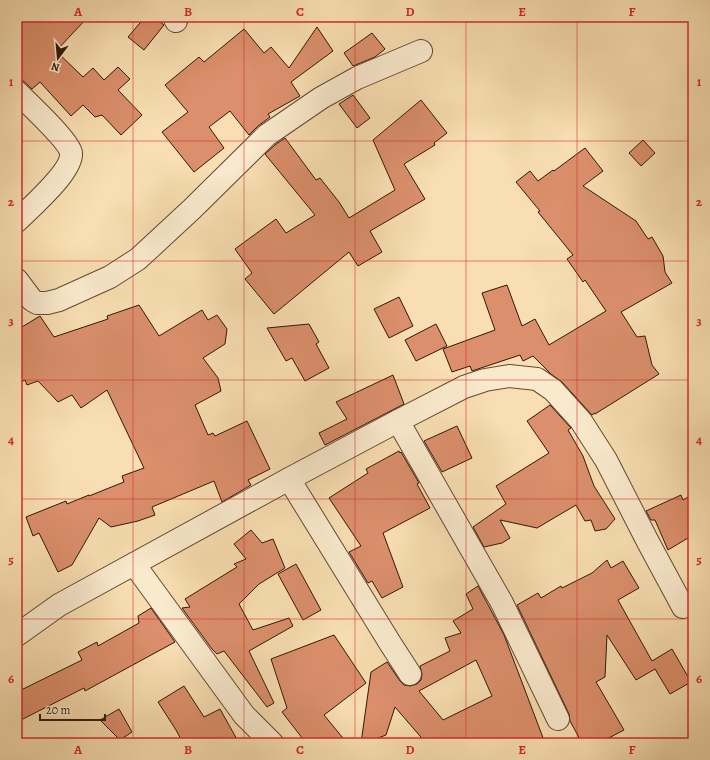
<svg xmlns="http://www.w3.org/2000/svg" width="710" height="760" font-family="Alegreya,serif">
<rect width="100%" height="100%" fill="#f8deb2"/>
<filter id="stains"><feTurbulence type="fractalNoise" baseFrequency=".005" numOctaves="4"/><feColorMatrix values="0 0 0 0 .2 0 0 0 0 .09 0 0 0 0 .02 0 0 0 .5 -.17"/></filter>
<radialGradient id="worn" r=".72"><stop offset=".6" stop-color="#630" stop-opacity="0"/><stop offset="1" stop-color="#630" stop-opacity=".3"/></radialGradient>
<g fill="#db8f6c" stroke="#331706" fill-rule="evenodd">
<path d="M17 17H88L56 51 83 77 93 68 104 80 118 67 130 79 118 90 142 115 121 135 102 115 95 117 83 105 71 116 40 82 32 89 17 75Z"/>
<path d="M145 17H154L164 25 144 50 128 37Z"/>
<path d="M317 27 333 51 291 82 300 96 268 114 270 117 258 126 249 135 230 111 209 127 224 148 194 172 162 132 188 112 165 85 199 57 204 62 244 29 264 53 271 47 289 68Z"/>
<path d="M372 33 385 49 375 57 353 66 344 53Z"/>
<path d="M353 95 370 118 357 128 339 104Z"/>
<path d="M421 100 447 133 434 143 435 145 404 164 425 199 370 231 382 252 358 266 349 252 274 314 245 279 252 273 235 249 276 219 286 233 315 215 265 154 275 145 285 138 316 180 320 178 339 202 349 218 395 190 373 140Z"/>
<path d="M643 140 655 153 641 166 629 153Z"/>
<path d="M585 148 603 171 583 186 636 221 648 239 652 237 663 256 665 272 672 283 621 312 637 337 645 336 652 365 659 374 595 414V413L592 415 562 382 551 374 533 356 523 361 520 355 472 371 470 366 452 372 443 349 495 330 482 293 507 285 522 326 535 319 549 345 606 311 585 280 583 282 567 259 573 255 538 212 540 211 516 182 530 171 538 181 553 170 554 171Z"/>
<path d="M399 297 413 326 389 338 374 309Z"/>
<path d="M139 305 159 336 202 310 208 320 217 315 227 329 225 344 203 358 218 378 221 391 195 405 208 435 213 433 215 436 247 421 270 469 248 480 251 485 222 502 214 481 152 507 155 515 138 521 111 527 99 518 72 565 58 572 39 533 33 536 26 517 66 501 67 504 89 495V496L124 482 122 476 144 468 107 390 81 408 72 395 58 402 38 381 27 385 25 380 17 384V330L40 316 54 337 108 319 107 316Z"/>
<path d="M309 324 319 342 316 344 329 368 305 381 292 358 286 361 267 328Z"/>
<path d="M436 324 447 346 416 361 405 340Z"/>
<path d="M393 375 404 404 325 445 319 433 347 419 336 402Z"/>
<path d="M550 405 571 428 568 430 583 456 594 486 615 519 606 529 595 531 591 520 585 521 576 505 537 528 500 520 510 538 502 543 484 547 473 527 506 504 496 486 549 453 527 421Z"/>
<path d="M457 426 472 458 442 472 424 441Z"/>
<path d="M399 451 400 453 401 452 419 483 417 484 430 508 383 533 403 587 382 598 372 581 368 583 349 552 361 546 329 498 368 473 366 469Z"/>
<path d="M693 494V535L668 550 655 520H651L646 511 681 495 683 500Z"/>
<path d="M251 530 262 543 273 539 285 568 259 584 239 604 253 630 289 618 293 626 249 651 274 703 267 707 224 651 217 654 212 649 182 608 190 607 185 599 237 567 234 564 246 559 234 544Z"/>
<path d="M607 560 611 568 623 561 639 588 618 600 652 661 672 649 691 682 670 694 655 669 636 680 607 635 605 677 596 682 624 730 599 743H582L570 721 569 714 517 605 538 593 541 598 561 586 562 588 592 573Z"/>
<path d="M296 564 321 610 303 620 278 574Z"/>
<path d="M478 586 504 635 545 743H426L395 707 386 735 365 743H361L371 672 387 662 400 681 404 685 410 686 417 684 421 680 422 674 420 666 450 651 445 638 461 633 453 621 473 609 466 594ZM476 660 492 696 443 720 419 691Z"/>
<path d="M151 608 175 642 85 691 84 688 17 722V692L82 660 78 652 97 642 98 646 139 623 138 616Z"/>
<path d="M334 635 366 683 324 715 347 743H306L282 712 287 708 271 659Z"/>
<path d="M184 686 204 717 220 709 239 743H183L176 730 158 702Z"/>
<path d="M119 709 132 732 120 740 100 720Z"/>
</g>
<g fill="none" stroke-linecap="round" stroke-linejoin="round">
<g stroke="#644931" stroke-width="24">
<g id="minor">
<path d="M174 17 176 21"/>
<path d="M17 92C28 103 69 141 71 153 73 171 30 208 17 221"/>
<path d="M17 280 32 300 37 303H47L59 300 110 277 138 259 192 209 267 135 321 98 357 78 421 51"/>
<path d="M398 421 502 603 558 719"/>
<path d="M289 479 390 643 410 674"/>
<path d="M134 564 244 715 272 743"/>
<path d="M17 635 59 605 289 479 398 421 464 387 485 380 509 376 537 379 553 390 581 421 606 460 648 542 683 607"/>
</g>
</g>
<use href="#minor" stroke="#faeacd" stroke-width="22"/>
</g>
<path fill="none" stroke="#d62828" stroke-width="1" stroke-opacity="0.55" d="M133 17V743M244 17V743M355 17V743M466 17V743M577 17V743M17 141H693M17 261H693M17 380H693M17 499H693M17 619H693"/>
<rect width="710" height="760" fill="none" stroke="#f8deb2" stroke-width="44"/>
<g transform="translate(58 58) rotate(196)" stroke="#faeacd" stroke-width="3" paint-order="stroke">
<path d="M0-3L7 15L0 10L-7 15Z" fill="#331706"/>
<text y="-6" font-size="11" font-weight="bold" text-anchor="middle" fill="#331706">N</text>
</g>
<path d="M40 714v6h65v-6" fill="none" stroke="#331706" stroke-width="2"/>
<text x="46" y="714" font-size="12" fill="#331706" stroke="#faeacd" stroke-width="3" paint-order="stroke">20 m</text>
<rect x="22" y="22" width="666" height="716" fill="none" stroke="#d62828" stroke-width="1.5"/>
<g font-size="13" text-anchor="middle" font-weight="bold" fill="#d62828">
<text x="78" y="16">A</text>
<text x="188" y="16">B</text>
<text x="300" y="16">C</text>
<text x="410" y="16">D</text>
<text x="522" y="16">E</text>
<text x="632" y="16">F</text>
<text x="11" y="86">1</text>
<text x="699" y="86">1</text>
<text x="11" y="206">2</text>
<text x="699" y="206">2</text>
<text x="11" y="325">3</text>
<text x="699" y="325">3</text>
<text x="11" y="444">4</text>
<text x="699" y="444">4</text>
<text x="11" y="564">5</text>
<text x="699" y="564">5</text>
<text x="11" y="683">6</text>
<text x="699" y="683">6</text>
<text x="78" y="754">A</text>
<text x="188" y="754">B</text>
<text x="300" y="754">C</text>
<text x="410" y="754">D</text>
<text x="522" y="754">E</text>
<text x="632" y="754">F</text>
</g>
<rect width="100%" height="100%" filter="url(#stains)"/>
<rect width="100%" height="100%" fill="url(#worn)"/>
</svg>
